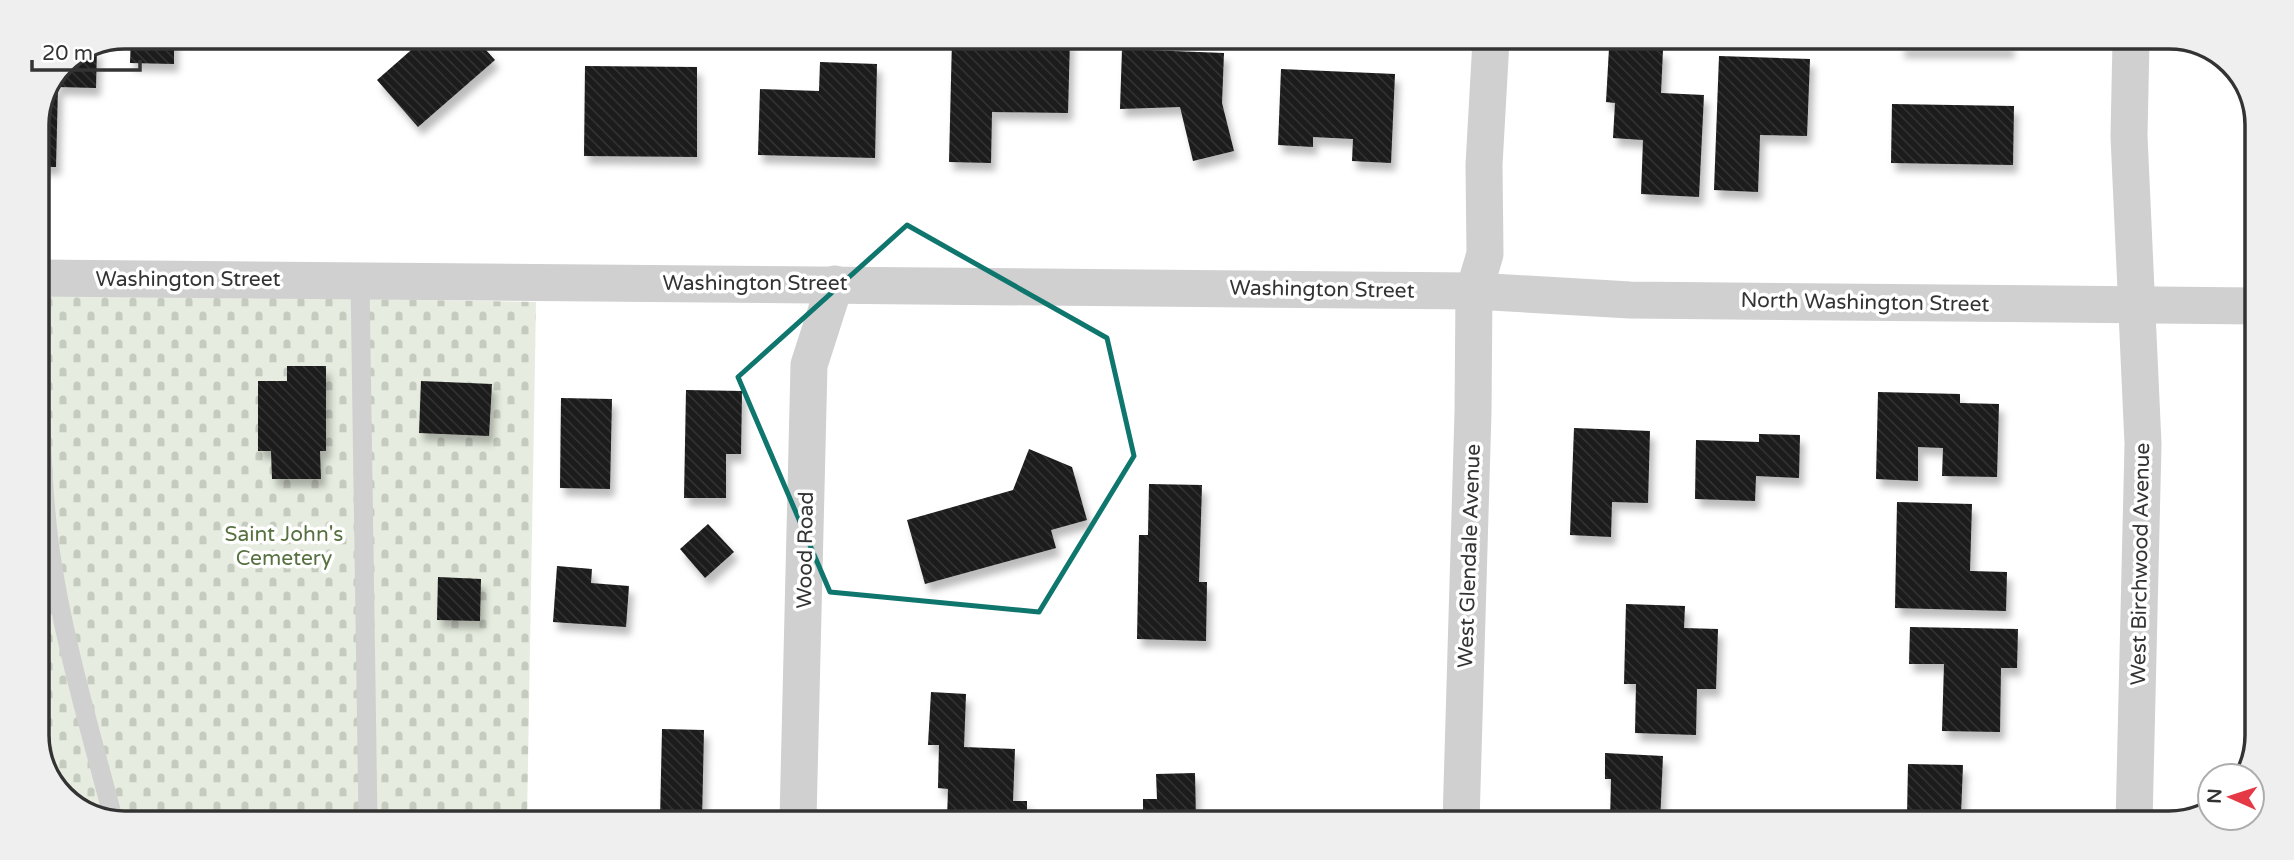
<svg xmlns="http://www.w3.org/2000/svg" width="2294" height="860" font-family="'Varela Round',sans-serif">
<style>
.cemetery{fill:url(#cemetery-stones)}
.building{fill:url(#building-back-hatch);filter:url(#shadow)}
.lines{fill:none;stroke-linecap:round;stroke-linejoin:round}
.lane{stroke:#d0d0d0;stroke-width:19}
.street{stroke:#d0d0d0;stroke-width:37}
.marked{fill:none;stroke:#0f766e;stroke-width:5;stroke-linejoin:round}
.labels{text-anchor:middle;stroke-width:7;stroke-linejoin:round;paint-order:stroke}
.street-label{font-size:21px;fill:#333;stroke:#fff}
.park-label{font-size:21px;fill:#56703f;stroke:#fff}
.rim{fill:none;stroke:#333;stroke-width:3.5}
</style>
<defs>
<pattern id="cemetery-stones" width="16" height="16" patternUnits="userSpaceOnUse" patternTransform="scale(1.75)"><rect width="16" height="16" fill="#e6ecdf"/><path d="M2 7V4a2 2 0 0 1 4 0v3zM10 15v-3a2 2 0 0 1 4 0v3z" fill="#c6cbc0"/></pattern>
<pattern id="building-back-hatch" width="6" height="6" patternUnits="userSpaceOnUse" patternTransform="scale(1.75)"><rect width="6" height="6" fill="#1a1a1a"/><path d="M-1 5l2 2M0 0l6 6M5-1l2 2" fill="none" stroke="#333"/></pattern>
<filter id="shadow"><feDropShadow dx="4.5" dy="8" stdDeviation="3.5" flood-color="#0004"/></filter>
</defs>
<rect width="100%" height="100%" fill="#fff"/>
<path class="cemetery" d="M37,293l499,9 -9,517 -431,-1 -41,-30 -18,-47z"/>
<g class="building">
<path d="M131,37h43v27l-44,-1z"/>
<path d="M426,37l49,1 20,22 -77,67 -41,-47z"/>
<path d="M952,39h118l-2,74 -76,-1 -1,51 -42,-1z"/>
<rect x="1900" y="41" width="110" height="9"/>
<path d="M97,48l-1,40 -38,-1 -2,80h-19v-47l26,-58z"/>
<path d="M1609,48l54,2 -2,43 43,2 -5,102 -58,-3 2,-54 -30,-2 2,-35 -9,-1z"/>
<path d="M1122,49l102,4 -2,50 12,48 -41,10 -13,-54 -60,2z"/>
<path d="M1719,56l91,3 -3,77 -47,-1 -2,57 -44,-2z"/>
<path d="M820,62l57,2 -2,94 -117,-3 2,-66 59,2z"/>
<path d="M585,66l112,1v90l-113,-1z"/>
<path d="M1281,69l114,5 -4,89 -39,-2 1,-22 -40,-2v10l-35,-2z"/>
<path d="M1892,104l122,2 -1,59 -122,-2z"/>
<path d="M287,366h39v85h-6l1,28h-49l-1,-28h-13v-70h29z"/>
<path d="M421,381l71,3 -3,52 -70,-3z"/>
<path d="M686,390l56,1 -1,63h-15v44h-42z"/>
<path d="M1878,392l82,2v9l39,1 -2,73 -55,-1 1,-28 -25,-1v34l-42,-2z"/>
<path d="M561,398l51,1 -2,90 -50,-1z"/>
<path d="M1574,428l76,3 -2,72 -36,-1 -1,35 -41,-2z"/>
<path d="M1759,434l41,1 -1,43 -43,-2 -1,25 -60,-2 1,-59 63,2z"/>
<path d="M1029,449l43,18 15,53 -36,10 5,18 -131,36 -18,-64 106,-30z"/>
<path d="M1149,484l53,1 -3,97h8l-1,59 -69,-2 2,-104h9z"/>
<path d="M1897,502l75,2 -2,67 37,1 -1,39 -111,-3z"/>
<path d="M708,524l26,28 -29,26 -25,-29z"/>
<path d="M557,566l35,3 -1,14 38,3 -3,41 -73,-5z"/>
<path d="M438,577l43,2 -1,42 -43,-1z"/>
<path d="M1626,604l59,2 -1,22 34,1 -2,60h-19l-1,46 -61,-2 1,-49h-12z"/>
<path d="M1910,627l108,2 -1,39h-16l-1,64 -58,-1 2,-67h-35z"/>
<path d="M931,692l35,2 -2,53 51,2 -2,52h14v20l-80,-1 1,-31 -10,-1 1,-43h-11z"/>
<path d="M662,729l42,1 -2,90h-42z"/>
<path d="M1605,753l58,3 -3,66h-50l1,-43h-6z"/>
<path d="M1908,764l55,1 -2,49 44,2v7h-114v-6h16z"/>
<path d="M1195,773l1,48h-53v-22h14l-1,-25z"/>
</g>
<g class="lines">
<g class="lane">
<path d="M42,278c-1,91 -4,181 8,271 13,91 40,180 63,269"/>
<path d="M360,281l8,538"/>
</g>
<g class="street">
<path d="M2131,41l-2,95 14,308 -9,379"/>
<path d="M37,278l1437,13 156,9 626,6"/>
<path d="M798,820l11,-455 26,-81"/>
<path d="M1461,822l12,-410 1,-121 11,-37 -1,-89 7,-125"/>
</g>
</g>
<path class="marked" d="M907,225l200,113 27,118 -95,156 -209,-20 -92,-215z"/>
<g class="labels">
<g class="street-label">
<text x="188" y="286">Washington Street</text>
<text x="755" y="290">Washington Street</text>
<text transform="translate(1322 289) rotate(1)" y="7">Washington Street</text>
<text transform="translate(1865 302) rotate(1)" y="7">North Washington Street</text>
<text transform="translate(805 550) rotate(-89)" y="7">Wood Road</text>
<text transform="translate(1469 556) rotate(-88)" y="7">West Glendale Avenue</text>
<text transform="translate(2140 564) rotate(-89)" y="7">West Birchwood Avenue</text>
</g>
<g class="park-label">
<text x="284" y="541">Saint John's<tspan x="284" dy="24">Cemetery</tspan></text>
</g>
</g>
<path d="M0 0H2294V860H0ZM125 49H2169A76 76 0 0 1 2245 125V735A76 76 0 0 1 2169 811H125A76 76 0 0 1 49 735V125A76 76 0 0 1 125 49Z" fill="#efefef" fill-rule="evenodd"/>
<path class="rim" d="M125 49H2169A76 76 0 0 1 2245 125V735A76 76 0 0 1 2169 811H125A76 76 0 0 1 49 735V125A76 76 0 0 1 125 49Z"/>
<g transform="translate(2231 797) rotate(273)"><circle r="33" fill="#ffffff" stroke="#adadad" stroke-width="2"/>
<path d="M0-5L12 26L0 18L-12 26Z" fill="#e63946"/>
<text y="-10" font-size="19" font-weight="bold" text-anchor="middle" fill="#333333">N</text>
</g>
<path d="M32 60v10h108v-10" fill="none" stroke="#333333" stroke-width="3.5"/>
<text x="42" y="60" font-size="21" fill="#333333" stroke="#ffffff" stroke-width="5" paint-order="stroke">20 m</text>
</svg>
